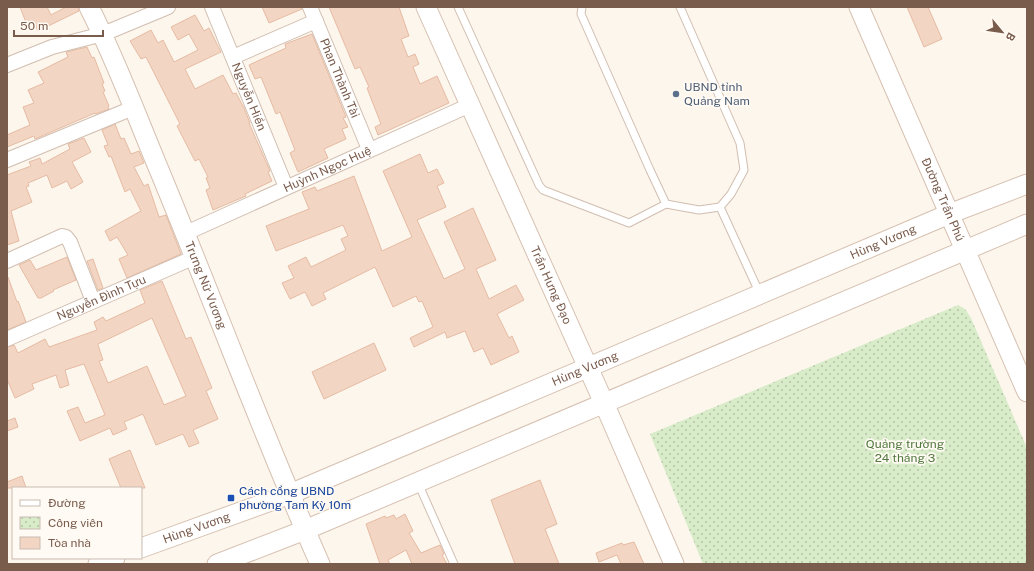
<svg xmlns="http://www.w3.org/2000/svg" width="1034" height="571" font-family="'Public Sans',sans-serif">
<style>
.park{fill:url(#park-dots)}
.building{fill:#f3d5c3;stroke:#e6bba3;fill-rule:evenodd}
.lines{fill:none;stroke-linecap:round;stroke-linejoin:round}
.lane-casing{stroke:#d1beb0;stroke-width:9}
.street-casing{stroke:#d1beb0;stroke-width:16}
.secondary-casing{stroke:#d6c0b0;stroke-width:21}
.lane{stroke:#fff;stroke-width:7}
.street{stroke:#fff;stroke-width:14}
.secondary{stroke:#fff;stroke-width:19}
.service-dot{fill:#5c6f8a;stroke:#fffaf3;stroke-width:1.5}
.transit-dot{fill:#1a4fb4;stroke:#fffaf3;stroke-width:1.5}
.labels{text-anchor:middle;stroke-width:3.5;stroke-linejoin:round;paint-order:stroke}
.street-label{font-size:12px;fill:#7a5c4d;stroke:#fffaf3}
.service-label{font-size:12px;fill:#4e5e75;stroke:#fffaf3;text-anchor:start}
.park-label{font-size:12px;fill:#537a41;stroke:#fffaf3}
.transit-label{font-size:12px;fill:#164399;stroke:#fffaf3;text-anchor:start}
</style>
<defs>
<pattern id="park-dots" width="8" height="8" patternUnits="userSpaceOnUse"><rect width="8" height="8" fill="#d8ecc9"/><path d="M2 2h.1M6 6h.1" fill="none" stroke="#b4c2a5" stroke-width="1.8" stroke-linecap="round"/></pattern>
</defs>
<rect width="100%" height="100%" fill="#fdf6ec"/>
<path class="park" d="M958,305l7,4 6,9 56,130v116h-324l-53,-130z"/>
<g class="building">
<path d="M20,7h27l4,8 15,-8h12l1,4 -41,20 -4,-9 -7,3z"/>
<path d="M262,7h40v2l-33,14z"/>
<path d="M329,7h70l10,29 -8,3 7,18 7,-3 4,10 -6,3 7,17 17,-8 12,27 -71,32 -3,-8 6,-3 -14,-36 2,-1 -9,-20 -5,2z"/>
<path d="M907,7h21l14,32 -18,8z"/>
<path d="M195,15l9,16 5,-3 12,24 -36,17 10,20 28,-14 10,19 3,-1 8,15 6,15h-1l21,48 -2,1 4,9 -27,13 1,2 -33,14 -7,-20 4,-2 -4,-10 2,-1 -9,-18 -4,2 -18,-35 3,-2 -34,-67 -5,2 -11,-18 21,-11 7,13 5,-3 11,22 24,-12 -9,-16 -11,6 -7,-13z"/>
<path d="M312,34l34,83 -3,1 5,9 -6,2 4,10 -22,10 4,9 -30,14 -8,-19 5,-3 -15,-38 -4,2 -15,-37 -6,2 -6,-14 37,-17 -1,-4z"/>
<path d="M87,47l5,11 2,-1 10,26 -2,1 3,7 -2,1 6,14 -1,1 1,2 -14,5v-1l-60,26 -1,-3 -27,11v-12l23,-10 -7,-18 11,-4 -6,-13 16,-7 -6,-11 30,-15 -2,-5z"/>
<path d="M115,124l6,15 3,-1 7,16 8,-3 5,12 -10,4 10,19 4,-2 11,33 7,-2 15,39 -54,24 -8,-19 9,-4 -11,-18 -7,4 -5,-10 36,-20 -11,-22 -5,3 -14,-36 -2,1 -5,-11 4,-1 -6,-15z"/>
<path d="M84,138l7,14 -19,10 11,20 -12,7 -4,-8 -15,7 -5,-13 -19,8 1,3 -3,1 6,15 -21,9 8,30 -12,4v-70l24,-9 -2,-4 11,-4 2,6 28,-15 -2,-5z"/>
<path d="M420,154l8,19 9,-4 7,14 -7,3 9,21 -29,13 27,59 21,-10 -21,-47 29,-14 23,52 -20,9 13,30 27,-14 8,15 -27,14 12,24 3,-2 7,16 -28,13 -8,-17 -9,4 -9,-21 -18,7 -2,-6 -31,15 -4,-9 23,-11 -11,-26 -3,1 -3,-6 -23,11 -18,-40 -52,26 3,6 -14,7 -7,-14 -15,7 -8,-16 12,-5 -6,-12 18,-9 5,10 35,-17 -5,-11 7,-3 -5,-11 -67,26 -10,-25 43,-17 -7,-17 13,-5 2,4 37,-15 28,75 30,-14 -29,-66z"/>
<path d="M67,257l9,23 -23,10 1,1 -13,7h-3l-19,-33 11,-5 6,10z"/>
<path d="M93,259l10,29 -5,2 -11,-29z"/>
<path d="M7,277h1l9,25 1,-1 8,21 -19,8z"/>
<path d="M162,281l24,58 5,-2 21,51 -6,3 12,28 -25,11 6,13 -10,4 -6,-13 -27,11 -13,-31 -19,8 3,7 -14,6 -3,-7 -30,13 -13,-30 11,-4 7,16 20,-8 -21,-51 -19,6 4,15 -9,3 -4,-13 -24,9 2,5 -19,9 -8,-19v-32l7,-2 4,8 27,-14 4,8 48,-17 -3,-8 9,-5 3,4 39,-18 -5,-13zM152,318l34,78 -22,9 -17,-39 -39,17 -9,-22 4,-1 -5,-15v-1z"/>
<path d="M374,343l12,27 -62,29 -12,-27z"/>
<path d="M15,418l3,9 -11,4v-10z"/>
<path d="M130,450l15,38h-24l-12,-29z"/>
<path d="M22,476l4,12h-19v-6z"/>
<path d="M540,480l17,44 -12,5 14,35h-44l-24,-64z"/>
<path d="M405,514l8,17 -4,2 12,20 19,-8 4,9 -2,1 5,9h-35l-6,-14 -18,10 2,4h-10l-14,-40 19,-8 1,2 8,-3 2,4z"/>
<path d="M634,542l10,22h-23l-4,-9 -18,7 -3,-9 26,-10 1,2z"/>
</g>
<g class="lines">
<defs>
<g id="lane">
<path d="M458,7l81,178 4,5 86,33 37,-19"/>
<path d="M582,7l-1,7 69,156 16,34 33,6 21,-3"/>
<path d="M680,7l60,136 4,27 -13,24 -11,13 40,87"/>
<path d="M418,483l36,81"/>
</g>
<g id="street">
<path id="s1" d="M212,7l74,180"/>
<path id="s2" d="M310,7l59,142"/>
<path d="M233,57l83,-36"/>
<path d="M7,65l45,-18 51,-13 65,-27"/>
<path d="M7,160l126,-52"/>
<path id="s3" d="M186,233l284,-128"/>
<path d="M7,261l55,-25 4,1 4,5 23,59"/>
<path id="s4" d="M7,339l188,-82"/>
</g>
<g id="secondary">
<path id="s5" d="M89,7c25,49 45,102 66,153 56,134 106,271 165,404"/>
<path id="s6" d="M426,7l178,396 70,161"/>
<path id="s7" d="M859,7l168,385"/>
<path id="s8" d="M141,548l149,-54 659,-280 78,-30"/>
<path d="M98,564l17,-6"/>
<path d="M217,564l88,-34 722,-306"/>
</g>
</defs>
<use href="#lane" class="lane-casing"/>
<use href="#street" class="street-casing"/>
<use href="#secondary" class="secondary-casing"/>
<use href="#lane" class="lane"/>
<use href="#street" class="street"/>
<use href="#secondary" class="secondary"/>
</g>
<circle class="service-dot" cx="676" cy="94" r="4"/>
<rect class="transit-dot" x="227" y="494" width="8" height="8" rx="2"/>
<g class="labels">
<g class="street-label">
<text dy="4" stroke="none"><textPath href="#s2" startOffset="77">Phan Thành Tài</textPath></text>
<text dy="4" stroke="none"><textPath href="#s1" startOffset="97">Nguyễn Hiền</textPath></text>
<text dy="4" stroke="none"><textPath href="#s3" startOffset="155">Huỳnh Ngọc Huệ</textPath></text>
<text dy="4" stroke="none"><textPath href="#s7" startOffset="210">Đường Trần Phú</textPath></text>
<text dy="4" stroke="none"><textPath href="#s8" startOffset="803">Hùng Vương</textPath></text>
<text dy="4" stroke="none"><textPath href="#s5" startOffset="302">Trưng Nữ Vương</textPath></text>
<text dy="4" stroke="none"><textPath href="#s6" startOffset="305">Trần Hưng Đạo</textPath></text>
<text dy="4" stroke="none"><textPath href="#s4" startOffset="103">Nguyễn Đình Tựu</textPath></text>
<text dy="4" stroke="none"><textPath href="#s8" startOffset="479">Hùng Vương</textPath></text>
<text dy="4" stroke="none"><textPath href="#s8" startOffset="59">Hùng Vương</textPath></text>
</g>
<g class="service-label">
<text x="684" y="91">UBND tỉnh<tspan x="684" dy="14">Quảng Nam</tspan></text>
</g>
<g class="park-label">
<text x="905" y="448">Quảng trường<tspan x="905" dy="14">24 tháng 3</tspan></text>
</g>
<g class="transit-label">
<text x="239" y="495">Cách cổng UBND<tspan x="239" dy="14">phường Tam Kỳ 10m</tspan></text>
</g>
</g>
<rect width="1034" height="571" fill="none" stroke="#7a5c4d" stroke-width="16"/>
<rect x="12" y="487" width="130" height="72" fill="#fffaf3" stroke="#cabbb1"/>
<rect x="20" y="500" width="20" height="6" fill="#ffffff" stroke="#cabbb1"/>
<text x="48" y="507" font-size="12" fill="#7a5c4d">Đường</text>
<rect x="20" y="517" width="20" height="12" fill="url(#park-dots)" stroke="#cabbb1"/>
<text x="48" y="527" font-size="12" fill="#7a5c4d">Công viên</text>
<rect x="20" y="537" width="20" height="12" fill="#f3d5c3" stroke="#cabbb1"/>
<text x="48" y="547" font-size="12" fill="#7a5c4d">Tòa nhà</text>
<g transform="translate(1002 32) rotate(119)" stroke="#fffaf3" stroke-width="3" paint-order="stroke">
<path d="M0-3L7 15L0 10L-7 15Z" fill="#7a5c4d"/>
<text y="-6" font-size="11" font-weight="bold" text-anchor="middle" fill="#7a5c4d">B</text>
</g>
<path d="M14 30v6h89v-6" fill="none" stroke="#7a5c4d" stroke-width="2"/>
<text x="20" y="30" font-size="12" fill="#7a5c4d" stroke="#fffaf3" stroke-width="3" paint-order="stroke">50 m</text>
</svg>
